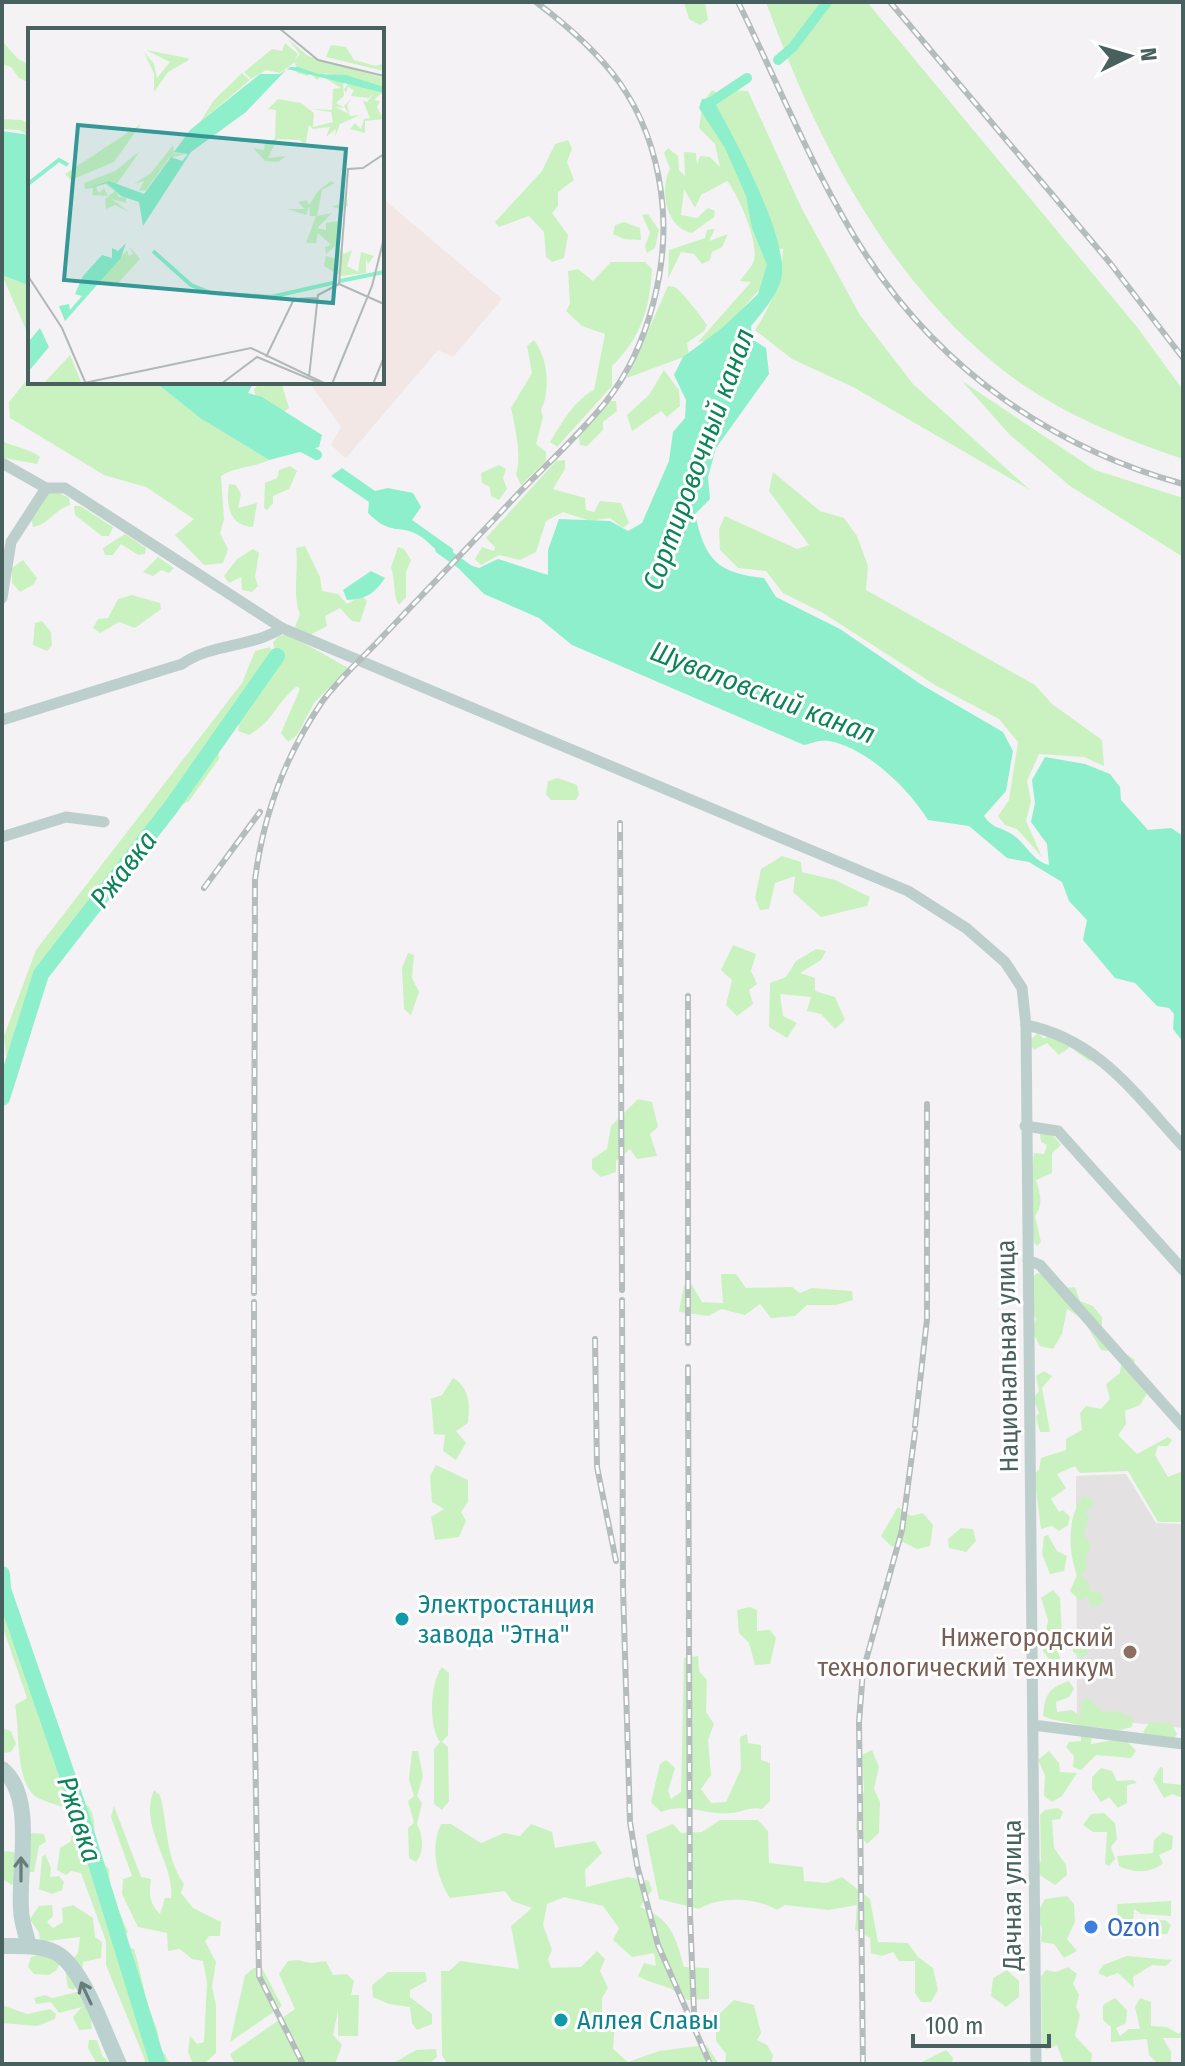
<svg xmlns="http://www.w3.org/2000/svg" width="1185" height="2066" font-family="'Fira Sans Condensed',sans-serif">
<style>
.commercial{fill:#f2e7e5}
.education{fill:#e3e1e2}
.green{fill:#caf2c1}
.water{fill:#8defcc}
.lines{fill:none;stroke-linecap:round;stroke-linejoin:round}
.canal{stroke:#8defcc;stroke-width:10}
.river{stroke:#8defcc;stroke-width:16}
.street{stroke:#bdcfcd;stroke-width:11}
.secondary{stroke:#bbd1d0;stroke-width:16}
.rail-casing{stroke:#b4bcbd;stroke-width:6}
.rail{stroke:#fff;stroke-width:3;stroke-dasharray:9;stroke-linecap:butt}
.oneway{stroke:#667d7a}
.culture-dot{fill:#0f9aa8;stroke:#fff;stroke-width:3}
.education-dot{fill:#8d6e63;stroke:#fff;stroke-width:3}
.shop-dot{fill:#3f7fe0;stroke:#fff;stroke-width:3}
.labels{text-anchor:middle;stroke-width:6;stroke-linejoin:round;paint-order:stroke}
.street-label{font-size:26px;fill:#49615e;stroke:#fff}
.culture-label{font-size:26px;fill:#0d838f;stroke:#fff;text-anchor:start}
.education-label{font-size:26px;fill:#785e54;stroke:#fff;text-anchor:end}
.shop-label{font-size:26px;fill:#366cbe;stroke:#fff;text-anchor:start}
.water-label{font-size:28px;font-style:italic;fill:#0b8458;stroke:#fff}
.inset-river{fill:none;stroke:#8defcc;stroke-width:4}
.inset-road{fill:none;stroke:#b0b8b8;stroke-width:2}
.view{fill:#359896;fill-opacity:0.15;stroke:#359896;stroke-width:4}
.inset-edge{fill:none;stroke:#49615e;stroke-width:4}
</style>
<rect width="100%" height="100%" fill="#f4f2f4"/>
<path class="commercial" d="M382,198l120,101 -49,58 -15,-7 -92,108 -15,-13 10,-18 -32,-45h73z"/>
<path class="education" d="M1126,1474l30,49 27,1v204l-106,-11 -1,-241z"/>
<g class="green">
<path d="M684,2h21l3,18 -8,5 -11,-6z"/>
<path d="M766,2h101l270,325 46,63v69c-64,-22 -131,-49 -184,-92 -114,-91 -184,-230 -233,-365z"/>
<path d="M2,41l16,18 12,6v18l-11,-5 -8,-11 -9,-3z"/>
<path d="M712,90l9,5 7,-5 20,1 54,118 58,106 53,69 117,106 -177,-103 -61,-28 -37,-29c17,-25 27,-51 28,-81l-8,-1 -6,31 -55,61 -16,2 53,-60 -11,-1c4,-6 12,-14 14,-21 5,-18 -16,-66 -27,-79l-26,14 -6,13 -11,-19 -3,26 16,3 11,-10 7,3 -1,6 -22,16c-26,-5 -33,-43 -22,-64l-6,-16 4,-5 10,8 1,14 6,6 -1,-24 12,1 1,11 3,-8 10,1 10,10 -5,-23 -16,-16 4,-26z"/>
<path d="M2,119l20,1 8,5v11l-11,-6 -17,-1z"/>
<path d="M568,140l4,8 -5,14 7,18 -16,12v14l-6,7 16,22 -4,23 -12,4 -6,-5 -2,-25 -15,-16 -30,11 -4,-5 47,-51 13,-27z"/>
<path d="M648,214l11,16 -4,18 -8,5 -2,-7 5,-13 -8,-18z"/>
<path d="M624,222l16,6 1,12 -17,-1 -11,-5 2,-9z"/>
<path d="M715,229l-6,12 19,-7 -6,13 -10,5 -2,8 -8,4 -8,-10 -13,-2 -13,27 1,-29 36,-12 2,-8z"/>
<path d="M611,262h34l7,7c-2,39 -11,69 -40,97v20l-55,61 -7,-5c12,-19 24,-42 44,-52l11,-56 -23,-8 -16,-15 4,-7 -2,-33 10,-2 15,12z"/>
<path d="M2,275l28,11v96h125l45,36 69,42c-16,8 -32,6 -48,16l3,43 -4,14 8,16 -5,14 -19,2 -29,-30 19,-16 -48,-32 -42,-12 -94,-57 -1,-16 17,-21 1,-49z"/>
<path d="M668,286l7,1c11,9 23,26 32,38l-3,6 -17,12 2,12 -62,23z"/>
<path d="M534,340c14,18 17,51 7,70l2,7 -7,27 10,8v9l-25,24 -5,-11c6,-16 -1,-48 -5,-66l21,-35 -5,-27z"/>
<path d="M664,370l15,20 1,16 -13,11 -6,-6 -29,20 -5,-16 22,-20z"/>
<path d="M962,381l133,89 88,28v59l-113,-71 -61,-52z"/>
<path d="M261,382h20l8,26 -8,6 -25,-15 -2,-10z"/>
<path d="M610,401h6l1,10 -14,11v8l-16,16 -7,-1 -1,-9z"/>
<path d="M2,441c12,6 29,8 38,16l-3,7 -33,-6z"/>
<path d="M565,460v9l-12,20 32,9 1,12 8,2 6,-11 21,2 8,20 -6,5 -13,-10 -20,3 -27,-9 -17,9 -10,31 -16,8 -21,-5 -18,10 -6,-6 7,-12 12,4 1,-4 -9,-9 70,-77z"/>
<path d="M499,465l7,4 -3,9 4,11 -8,11 -8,-4 -1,-9 -8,-4 -1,-10z"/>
<path d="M290,466l7,5 -8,18 -16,7v7l-6,7 -3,-2 1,-25 12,-5 2,-8z"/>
<path d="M773,472l47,39 24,7 13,18 11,30 -2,24 169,95 17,19 50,36 2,26 -20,-9 -45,-3 -12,27 4,20 -5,20 16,36 -25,-28 -12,-4 -7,-9 11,-16 9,-58 -19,-23 -64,-34 -112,-72 -40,-20 -17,-22 -28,-3 -18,-18 -1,-21 6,-13 72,33 12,-4 -40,-54z"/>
<path d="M229,484l7,1 5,9 -3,14 19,-5 -4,24c-25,-1 -27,-24 -24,-43z"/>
<path d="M55,491l14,7 1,7c-16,5 -22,20 -37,22l-2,-8 17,-25z"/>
<path d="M74,506h6l33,21 -4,9h-7l-27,-21z"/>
<path d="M125,534l21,14 -1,6 -7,1 -17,-11 -8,11h-8l-2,-7z"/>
<path d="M305,546l15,31 2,14 16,3 9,10 15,-8 5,5 -7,21 -8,-1 -12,-13 -15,8 2,10 -21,11 -11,-10 5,-13c-8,-19 -1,-43 -4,-66z"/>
<path d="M398,547l6,2 7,11 -5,12v25l-7,8c-7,-11 -3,-25 -8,-38z"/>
<path d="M253,549l6,4 -4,24 3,9 -6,6 -10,-2 -1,-13 -12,6 -5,-7 13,-17z"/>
<path d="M158,557l16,11 -5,5 -8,-3 -8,6 -10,-4z"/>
<path d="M23,560l14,18 -3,6 -14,8 -8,-9v-15z"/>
<path d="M132,595l28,8 1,6 -26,19 -16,-6 -19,11 -7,-5 5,-9 10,-1 10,-19z"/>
<path d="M42,621l9,11 1,13 -5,6 -14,-6 2,-22z"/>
<path d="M288,634l60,34 -34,35 -17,32 -9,7 -7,-9 19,-44 -3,-3c-24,20 -21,33 -48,49l-11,-4 2,-13 38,-53 -5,-23 6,-6z"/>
<path d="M270,647l5,8 -1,12 -56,75 1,17 -30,42 -25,14 -77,101 -48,53 -21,74 -12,13 -2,-20 32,-86 206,-267 13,-32z"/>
<path d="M558,778l19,7 2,10 -3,5h-25l-5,-6 2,-13z"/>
<path d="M782,856l19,6 1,10 33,8 35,17 -3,9 -46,11 -28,-25 2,-16 -20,7 -6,26 -9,1 -5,-12 6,-29z"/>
<path d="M733,945l23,9 -5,17 6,13 -8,6 4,14 -16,12 -11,-11 6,-25 -11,-10z"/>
<path d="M816,949l10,2 -5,9 -21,13 15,5v13l20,6 10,23 -10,9 -14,-15 -14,-3 4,-14 -31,-3 3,22 14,7 -10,15 -18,-11 1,-44 16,-6 10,-16z"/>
<path d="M408,953l6,2 -2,23 7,14 -8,23 -7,-6 -2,-41z"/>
<path d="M1055,1030l30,19h10l6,6 -12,6 -19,-14 -11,8 -12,-12 -13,7 -5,-9 9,-8 6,6z"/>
<path d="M638,1099l14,3 6,25 -8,7 7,22 -20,3 -7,-10 -14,12v11l-15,5 -9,-8v-10l15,-10 4,-23z"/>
<path d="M1040,1134h12l9,11 -9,8v20l-16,7c4,13 8,25 -1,36l6,26 -4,4 -5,-6 -2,-57 4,-30 10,1 3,-9 -6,-3z"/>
<path d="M1038,1273l21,7 7,8 9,-1 5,14 13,5 9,11v11l10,13 -4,10 -7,-1 -18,-31 -16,-10 -5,25 -9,15 -13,-3 -8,-15 4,-12 -5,-10 2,-33z"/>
<path d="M721,1274h15l10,14 46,-1 8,6 12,-5 40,3 1,9 -17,5h-29l-12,11 -24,2 -11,-14 -15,11 -24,-6 -12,7 -30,-4 5,-27h8l10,17 21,1z"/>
<path d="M1128,1355l7,5 -5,15 16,5 5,7 -11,18 -15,6 1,13 -8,11 19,19 31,-17 4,3 -4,6h-10l-3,9 13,22 15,-6v51h-25l-30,-51 -48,2 -5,-7 -18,8 9,14 -15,11 8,13 4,-2 7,7 -2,8 -9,6 -7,-5 -11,3 -7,-55 5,-4 2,-12 25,-8v-11l16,-9 -2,-17 6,-7 15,3 9,-10 -4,-15 14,-11 1,-9z"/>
<path d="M1044,1371l8,5 -10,12 8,44h-10l-4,-15 3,-4 -6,-15 6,-7 -3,-15z"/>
<path d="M453,1378c17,10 17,27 15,45l-12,8 10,12 -10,17 -13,-9 2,-16 -11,-1 -3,-35 11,-4z"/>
<path d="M436,1465l32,15v22l-7,10 5,9 -7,16 -24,3 -4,-23 13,-8 -12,-7 -2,-26z"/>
<path d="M1083,1496l9,2 2,8 -9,6 4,5 -5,17 7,12 -5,10 1,11 -6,8 9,9v7l10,1 4,10 -11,6 -6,-12 -7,5 -10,-10 7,-16c-9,-24 -10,-58 6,-79z"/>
<path d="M898,1507l13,9 12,-3 10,12 -3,21 -13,3 -14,-7 -11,5 -11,-11z"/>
<path d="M961,1528l12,1 3,12 -10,11 -17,-4 -1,-9z"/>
<path d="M1048,1535l9,16 10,5 -3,15 -14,3 -8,-20 2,-18z"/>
<path d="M1053,1590l7,8 2,38 -6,8 5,17h7l3,10 -11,7 -8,-3 1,-11 -10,-13 5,-31 -7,-22z"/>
<path d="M3,1602l6,1 42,121c1,9 19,63 25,71 4,7 14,10 16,18 9,28 -13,24 17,56l1,22 18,41 -7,8 2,7 11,2c6,19 8,34 13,52 4,20 16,29 10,50l8,3 5,10h-27l2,-4 -39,-95v-24l-25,-68 -10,-2 -5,4 -9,-5 3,-22 11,-7 2,-14 -8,-19c-9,-4 -23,-7 -30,-12 -20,-16 -15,-66 -20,-91l12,-7 -25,-73z"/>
<path d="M750,1607l7,3v21l13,-1 6,8 -6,26 -15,1 -6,-22 -10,-10 -2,-23z"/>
<path d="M1083,1634l5,18 -6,6 -9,-6v-13z"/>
<path d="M698,1656l1,15 8,9 -1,32 8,12 -6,16 3,35 -10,14 10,14 15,-1 15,-33 -1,-32 7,-3 1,9 13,2v15l9,3v38l-8,8c-13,-3 -19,3 -31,4 -28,3 -43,-11 -70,-1l-10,-10 9,-38 6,-4 9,8 -7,23 3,8 10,-7 3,-134z"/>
<path d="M442,1667l7,6 -1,62 -6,7 6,5 1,54 -7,9 -8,-6v-55l6,-7c-12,-17 -10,-59 2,-75z"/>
<path d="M1069,1681l5,8 -5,8 -13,5 1,10 15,-2 9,6v-15l7,-3 14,14 16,-1 15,8 -1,8 -12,3 -27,-3 -2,17 33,-6 12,13 -5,7 -35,-3 -15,15 -8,-3 1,-11 -8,-9 3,-5 12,-1v-15c-13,-5 -25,-4 -38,-10 2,-21 5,-28 26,-35z"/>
<path d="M1150,1722l21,1 6,11 -4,7 -24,-3 -6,-6z"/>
<path d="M2,1728l9,3 5,13 -5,8 -9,1z"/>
<path d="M872,1750l7,17 -5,22 6,13 -1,31 -12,11 -11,-14 1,-19 7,-20 -2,-36z"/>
<path d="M412,1751h6l5,25 -6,20 5,7 -5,21c6,12 8,27 -1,38l-7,-4 -1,-30 6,-5 -6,-22 6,-5 -5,-17z"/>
<path d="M1049,1751l10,12 1,9 17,1 -15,23 -10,6 -8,-6 1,-21 -7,-15z"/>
<path d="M1160,1767l3,1v15l20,2v13l-11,-4 -8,4 -11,-19z"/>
<path d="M1101,1768l11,3 5,10 17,-1 3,3 -10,2v18l-9,5 -9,-11 -8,5 -9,-13v-12z"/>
<path d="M154,1790l6,5c8,30 5,62 24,89l-3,9 12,15 28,14 -1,14h-11l-4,5 11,21 -4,25 4,18v48l-11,10 -12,1 -5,-12 2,-16 7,8 7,-2 3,-60 -4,-21 -11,-2 -12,-10 -12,2 -1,-18 -29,-6 -16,-33 1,-15 9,-3 -21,-59 3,-11 27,71 10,2c-2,14 -2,25 9,35l5,-16h6c4,-35 -33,-71 -17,-108z"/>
<path d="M1058,1808l5,4 -3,7 -8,1 2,28 12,17 1,10 -12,10 -20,-13 6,-12 -1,-45 5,-5z"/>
<path d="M1104,1813l11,10 2,16 -6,8 4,12 -6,7 -4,-2 2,-32h-14l-10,-7 8,-11z"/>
<path d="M720,1820h38l10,11 1,32 34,4 1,14 22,2 16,-6 28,22 8,43 30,1 10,14 15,11 5,22 -7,12h-10l-6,-9v-32h-16l-6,-9 -11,4 -11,-3 -1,-15 -15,-8 2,-25 -28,5 -44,-5 -8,5c-22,-13 -57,-14 -78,-1l-40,-10 -13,-64 27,-11 8,9 21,-1z"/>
<path d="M441,1824h10l30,19 23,-10 16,3 11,-12 21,8 3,16 40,-7 7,12 -17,17 1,17 42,-10 21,4 3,9 -12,17c31,11 36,31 44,60l25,1v31l-22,1c-21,-18 -27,-12 -49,-24l6,-13 12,3 -2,-13 -22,4 -19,-17 6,-12 -16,-22 -39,-9 -17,7 -4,21 9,25 -4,9 3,9 30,-1 16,-16 8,8 -5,12 8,17 -6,10v16l13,8 -2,27 15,13 31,-11 47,-6 13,19h-272l-5,-9 -1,-84h8l11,-10 59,8 -8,-43 21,-18 -20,-7 -7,-10 -55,7c-14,-21 -20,-51 -9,-74z"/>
<path d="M1163,1832l10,4 -1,13 -13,6 4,8c-12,11 -31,10 -44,3l-2,-10 36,-3 1,-13z"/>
<path d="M31,1833l13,1 2,8 -7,4 -5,26h-5z"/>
<path d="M2,1851l12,1 5,7v18l-7,8 -10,-6z"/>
<path d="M45,1854l6,14 -1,9 9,-1 5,6 -2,8 -10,4 -13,-5 3,-32z"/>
<path d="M1067,1896l7,8 1,18 -8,17 10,12 -13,7 -10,-14 -13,-2 1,-14 -6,-13 9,-16z"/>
<path d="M1171,1901v15l-30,-2 -7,-5 -1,14 32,-3 6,5 -4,9 -36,2 -13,-9 -1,-23z"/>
<path d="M52,1905l1,11 -6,6 6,6 10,-6 -1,-14 11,-3 20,13 2,19 7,5 -1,16 -18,4 -2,18 -7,10 -6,-2 -3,-20 13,-15 2,-16 -40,5 -1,-9 -9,-14 9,-13z"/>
<path d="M47,1952l14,5 -4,13 -8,5 -15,-1 -6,-7 3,-10z"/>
<path d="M1127,1956l45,4 -6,6 -14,-1 -19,12 1,11 -16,-15 -11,4 -9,-4 5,-8z"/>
<path d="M298,1960l13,3 15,-2 7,14 14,-1 7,7 -3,14h8l-1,41h-20v-25l-5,24 9,10 -7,19h-100l-5,-10 65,-45 -16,-35 9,-13z"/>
<path d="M1068,1967l9,7 -4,10 6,11 -3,12 4,8 -5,21 17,18 -1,10h-27l-7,-19 -11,5 -4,-6 -1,-67 5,-7 10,2z"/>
<path d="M254,1968h8l20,38 -52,36 15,-67z"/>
<path d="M1007,1970l12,11v16l-13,10 -15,-11 2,-18z"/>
<path d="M388,1972h37l2,9 -17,9v7l22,17v10l-15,6 -5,-7 -2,-16 -21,-3 -16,-7 -1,-12z"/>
<path d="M77,1992l7,2 17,21 -10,4 1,10 -13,1 -6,-13 9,-10 -23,6 -8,-11 -15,2 -2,-6 11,-3 7,3z"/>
<path d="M1115,1998l12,12 -1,13 -10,5 4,8 9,-7h11l-5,-22 5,-9 11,4v24l16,1 12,7 4,-5v9h-20l8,14v12h-13l-9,-9 -2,-16 -36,3v-15l-8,-7v-15z"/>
<path d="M734,2000l20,5 7,28 -4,7 10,5 6,10 -2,9h-46l1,-10 -10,-13v-24z"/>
<path d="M2,2005l25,9 23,-5 6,5 -1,5 -18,7 -35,-3z"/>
<path d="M89,2040h8l5,15 8,9h-13l-9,-16z"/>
<path d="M436,2049l1,8 -8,7h-37l24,-14z"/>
<path d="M946,2050l7,8 -1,6h-34z"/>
</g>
<g class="water">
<path d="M712,98c21,37 74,135 70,176 -2,18 -20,39 -31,52l1,13 14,9 3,26 -53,74 -8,29 2,22 -15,15c10,45 21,59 69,64l12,19 64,32 82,56 81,47 10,19 -7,40 -22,25c9,12 13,10 26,17 16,9 21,27 39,32l-2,-21 -16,-22 4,-19 -3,-23 13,-23 40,7 25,10 10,13 1,13 27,30 23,-2 12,8v206l-10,-13 1,-15 -5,-6 -12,-2 -22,-23 -20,-5 -32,-38 4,-20 -18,-19 -7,-19 -33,-20 -22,-4 -38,-32 -41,-6c-20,-32 -61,-72 -99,-79 -7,-2 -17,2 -25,4l-232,-100 -33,-27 -55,-24 -24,-24 3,-7 16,5 19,-9 50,16v-25l11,-31 51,2 18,10 14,-8 27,-62 4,-29 12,-14 1,-18 -12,-25 9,-18 39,-29 36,-34 9,-29 -15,-37 -6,-32 -21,-48 -26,-40 3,-9z"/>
<path d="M2,131l28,4v151l-28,-11z"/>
<path d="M155,382h99l-6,11 14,4 60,38 -3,12 -50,13 -69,-42z"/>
<path d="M342,468l33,23 13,-3 25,5 8,14 -9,13 41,29v7c-15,0 -22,-13 -33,-20 -22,-13 -28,1 -52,-23l1,-11 -38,-26z"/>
<path d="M371,571l14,7c-11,16 -19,21 -38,22l-4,-10z"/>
</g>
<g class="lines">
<g class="canal">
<path d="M778,60l15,-13 34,-45"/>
<path d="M708,110l-3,-4 42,-28"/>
<path d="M298,445l19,10"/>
<path d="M440,549l32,23"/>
</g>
<g class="river">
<path d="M2,1098l39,-124 130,-167 106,-151"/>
<path d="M2,1574l1,15 78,226 77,249"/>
</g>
<g class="street">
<path d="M2,463l44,25h19l217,140 626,263 58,37 39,34 17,26 4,37 10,1039"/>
<path d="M2,598l9,-56 35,-54"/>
<path d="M2,720l180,-56c30,-21 69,-16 100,-36"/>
<path d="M2,837l64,-20 38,5"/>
<path d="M1026,1025c73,15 109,69 157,121"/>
<path d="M1025,1126l33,5 125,139"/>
<path d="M1028,1260l12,5 143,161"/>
<path d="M1033,1725l150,19"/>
</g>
<g class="secondary">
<path d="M2,1769c34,27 16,99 19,140 0,12 5,25 8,37"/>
<path d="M2,1946c17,0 34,-1 50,5 30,10 53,85 67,113"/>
</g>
<defs>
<g id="rail">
<path d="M738,2c42,85 78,177 130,256 75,113 185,190 315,226"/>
<path d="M890,2l220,261 73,95"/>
<path d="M620,823l2,467"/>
<path d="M204,888l56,-76"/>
<path d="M254,1293l1,-413c8,-64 30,-124 67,-178 17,-24 42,-45 62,-67 44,-46 89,-93 133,-140 29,-30 61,-59 88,-92 44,-55 66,-141 56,-211 -12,-89 -56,-138 -125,-190"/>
<path d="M622,1300l1,288 7,234 7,43 21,80 52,119"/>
<path d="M254,1302v376l5,298 44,88"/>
<path d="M595,1339l2,128 19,94"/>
<path d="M688,1343v-347"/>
<path d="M688,1367l2,547 4,98"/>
<path d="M915,1426l12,-107v-215"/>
<path d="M863,2064l-4,-342 4,-51 39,-141 13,-98"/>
</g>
</defs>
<use href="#rail" class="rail-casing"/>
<use href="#rail" class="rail"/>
</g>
<defs><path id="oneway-shaft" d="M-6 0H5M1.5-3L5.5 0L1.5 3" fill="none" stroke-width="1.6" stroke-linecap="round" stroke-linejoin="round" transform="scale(2)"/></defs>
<g class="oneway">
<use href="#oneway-shaft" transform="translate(21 1869) rotate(-90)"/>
<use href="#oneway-shaft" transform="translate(86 1993) rotate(-115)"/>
</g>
<g class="culture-dot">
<circle cx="402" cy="1619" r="8"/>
<circle cx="561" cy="2020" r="8"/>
</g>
<circle class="education-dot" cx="1130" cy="1652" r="8"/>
<circle class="shop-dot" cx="1091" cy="1927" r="8"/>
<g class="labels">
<g class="street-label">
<text transform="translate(1007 1356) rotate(-91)" y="9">Национальная улица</text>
<text transform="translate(1012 1895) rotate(-90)" y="9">Дачная улица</text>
</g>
<g class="culture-label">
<text x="418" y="1613">Электростанция<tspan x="418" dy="30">завода "Этна"</tspan></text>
<text x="577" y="2029">Аллея Славы</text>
</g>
<g class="education-label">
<text x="1114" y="1646">Нижегородский<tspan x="1114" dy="30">технологический техникум</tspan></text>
</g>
<g class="shop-label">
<text x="1107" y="1936">Ozon</text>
</g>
<g class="water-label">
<text transform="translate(698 459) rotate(-70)" y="10">Сортировочный канал</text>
<text transform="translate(763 692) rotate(21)" y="10">Шуваловский канал</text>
<text transform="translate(123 869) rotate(-52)" y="10">Ржавка</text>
<text transform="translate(80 1819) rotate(72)" y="10">Ржавка</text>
</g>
</g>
<g transform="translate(28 28)">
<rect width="356" height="356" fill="#f4f2f4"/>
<path d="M260,11l20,17 76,22v9l-59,-14 -8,7 -8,-8 -1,4 -11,-3 -2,-11 -15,11 -14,-3 -15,9 -7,-7 28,-23 10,2 3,-8 13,11 -3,6 5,-6zM303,17l15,2 8,13 22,6 8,-3v8l-58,-14zM118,22l41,8 2,2 -21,12 -14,20v-18l-10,-22 10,12 3,14 13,-16zM214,45l8,7 -50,42 14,-22zM294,48l21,5 1,15 -8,7 8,5 -9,-1 14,7 -5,-8 8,-8 -5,7 3,11 10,-1 -20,9 -5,13 1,-8 -10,8 4,-10 -17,2 -4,-4 -4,22 -5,-7 -23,-1 -9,19 18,-2 -8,6 -13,-1 -12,-13 11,2 1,-7 10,-4 1,-29 -8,-1 10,-10 23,4 13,10 -1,14 20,-5 -2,-10 -20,-3 21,1 1,-21 8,-1zM320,56l35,8 -9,8 6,1 -3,6 6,12 -18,2v12l-15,-4 5,-6 6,6 3,-10 6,-1 -7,-17 4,1 7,-9 -5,5 -18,-2 3,-6 -6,-3 -2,6 -2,-4zM113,96l-27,38 -43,18 -6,-6zM145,117l1,8 13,1 -18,4 -23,32 -7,1 5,-10 -10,3 17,-11zM112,123l-24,34 -10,-4 10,10 3,6h7v6l-14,-4 17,13 -14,-7 -9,4 -1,-10 10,-8 -10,-7 -9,3 3,6 5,-5 4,8 -16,-1 1,-7 -8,1 -1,-6 31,-12zM303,153l4,2 -13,7 -5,26 15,-3 -15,15 9,2v-7l13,-2 2,-12 -9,-2 9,-4 4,-11 3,13 -7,9 -5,32 8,8 8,-4 -5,16 11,6 3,-20 13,4 -6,8 -2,-6v15l-25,3 -17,-10 2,-10 11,3 -2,-13 -9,8 -1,-7 6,-2 -13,-12 -2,10h-10l10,-27h-6l-1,-10 -3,9 -19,-6h18l-7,-7 9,-2 2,5 9,-14zM101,218l11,13 -22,24 -18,-1 27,-32 2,6 4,-2zM42,327l12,29h-38v-1z" fill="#caf2c1"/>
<path d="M262,39h8l20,7 28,1 38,12v6l-97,-24 -41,43 -55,40 -48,74 -4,-24 -18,-6 -14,-13 -22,6 24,-8 35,13 27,-37 11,4 6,-7 -14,-2 16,-22 70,-56h20zM98,215l-5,15 -56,63 -6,-15 10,-2 1,6 12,-14 -7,-2 8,-18 19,-21 10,3v-10l6,3zM12,300l9,19 -21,25 2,-32z" fill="#8defcc"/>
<path class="inset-river" d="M0,156l31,-24 9,5M125,223l38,34 20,8 60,4 66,-15M312,253l44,-9"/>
<path class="inset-road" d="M251,0l39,32 66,16M0,248l34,52 24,56M311,256l9,-115 15,-1 21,-14M311,256l45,20M238,329l28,-58 23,-1M281,349l9,-82 21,-11M56,355l167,-35 75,36M193,356l36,-27 65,27M304,356l40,-98 12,-48M345,356l11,-27"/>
<path class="view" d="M50,97l268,24 -13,154 -269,-23z"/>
<rect width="356" height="356" class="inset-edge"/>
</g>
<rect width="1185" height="2066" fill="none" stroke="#49615e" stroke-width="8"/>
<g transform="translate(1129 56) rotate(85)" stroke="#ffffff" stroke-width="6" paint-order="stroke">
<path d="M0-6L14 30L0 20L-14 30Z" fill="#49615e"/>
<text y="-12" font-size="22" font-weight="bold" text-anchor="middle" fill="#49615e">N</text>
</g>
<path d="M913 2034v12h136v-12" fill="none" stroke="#49615e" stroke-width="4"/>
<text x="925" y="2034" font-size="24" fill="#49615e" stroke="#ffffff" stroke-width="6" paint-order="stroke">100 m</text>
</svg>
